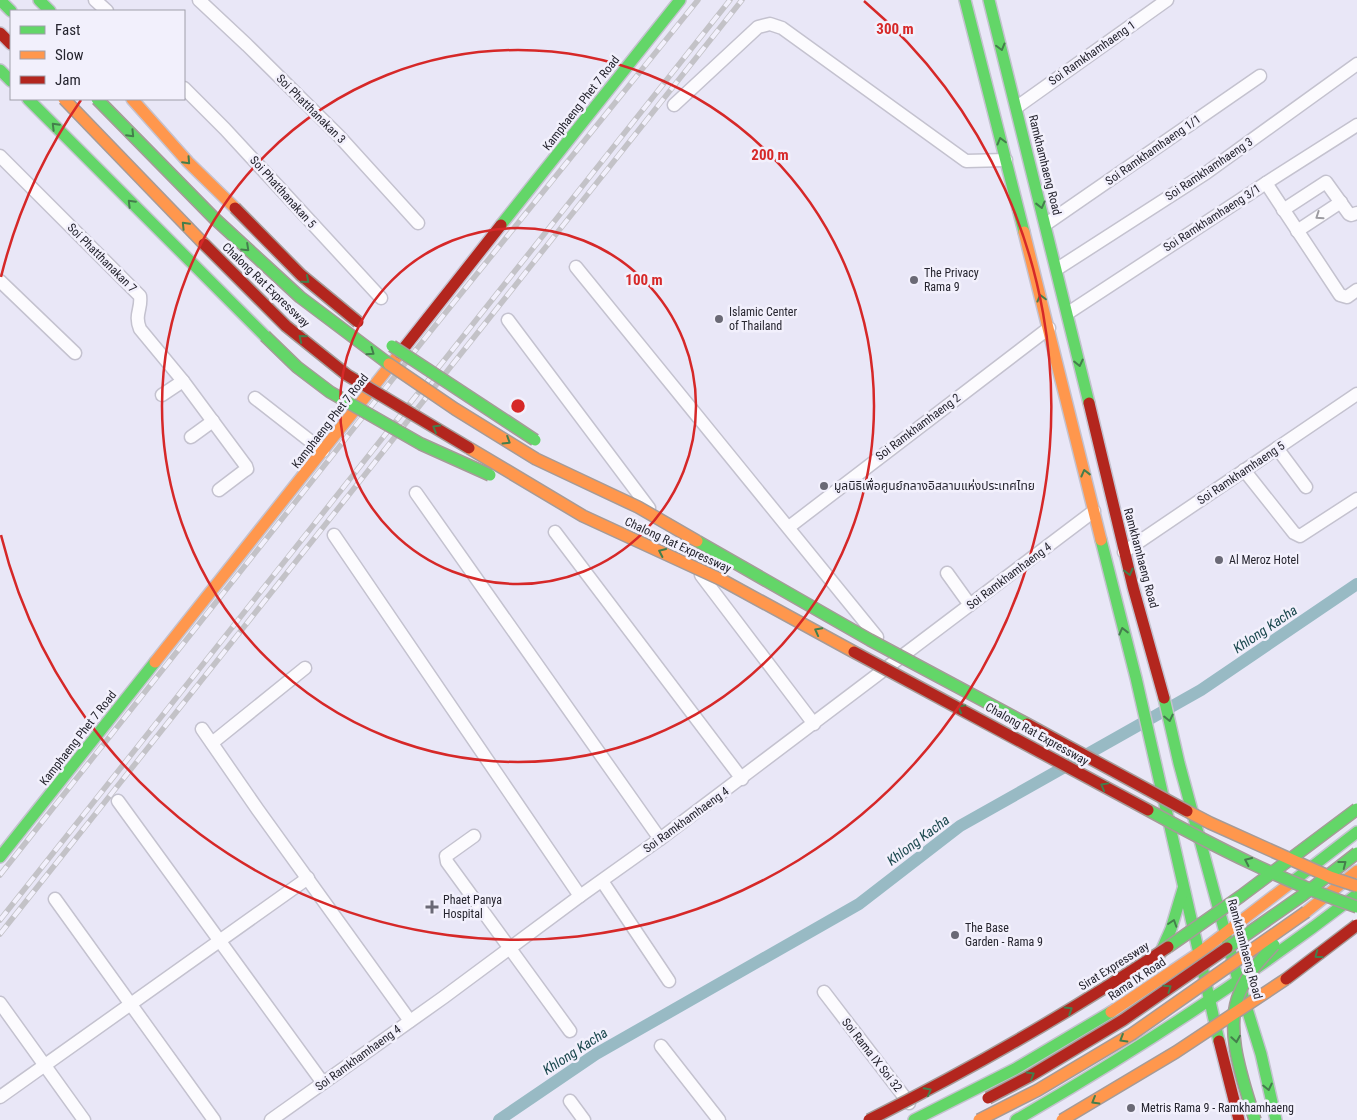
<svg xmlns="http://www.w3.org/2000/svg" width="1357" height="1120" font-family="'Roboto Condensed','Noto Sans Thai',sans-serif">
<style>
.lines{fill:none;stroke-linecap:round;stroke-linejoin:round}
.canal{stroke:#98bac4;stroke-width:12}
.street-casing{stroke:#c4c2cf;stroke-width:15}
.fast-casing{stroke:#c4c2cf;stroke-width:14}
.slow-casing{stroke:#c4c2cf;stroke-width:14}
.jam-casing{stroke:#c4c2cf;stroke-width:14}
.street{stroke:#fcfbfe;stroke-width:12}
.fast{stroke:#63d668;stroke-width:11}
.slow{stroke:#ff974d;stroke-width:11}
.jam{stroke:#b3261e;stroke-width:11}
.rail-casing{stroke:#c3c2c7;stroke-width:5.5}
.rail{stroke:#f2f0fc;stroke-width:4;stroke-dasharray:11;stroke-linecap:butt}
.fast-bridge-casing{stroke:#a59b98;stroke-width:14;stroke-linecap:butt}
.slow-bridge-casing{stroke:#a59b98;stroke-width:14;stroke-linecap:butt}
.jam-bridge-casing{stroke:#a59b98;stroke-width:14;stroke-linecap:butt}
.fast-bridge{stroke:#63d668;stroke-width:11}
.slow-bridge{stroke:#ff974d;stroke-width:11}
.jam-bridge{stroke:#b3261e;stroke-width:11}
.oneway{stroke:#447e4c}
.oneway2{stroke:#9c9ba1}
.ring{fill:none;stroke:#d62828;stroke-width:2.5}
.poi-dot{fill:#6a6975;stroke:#f2f0fc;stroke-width:2}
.labels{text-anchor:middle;stroke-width:5;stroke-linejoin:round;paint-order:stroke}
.street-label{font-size:12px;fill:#26252f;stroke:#f2f0fc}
.poi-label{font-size:12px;fill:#26252f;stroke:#f2f0fc;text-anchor:start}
.water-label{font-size:14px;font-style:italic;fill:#1b484e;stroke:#f2f0fc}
.centre{fill:#d62828;stroke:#f2f0fc;stroke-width:2.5}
.ring-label{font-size:15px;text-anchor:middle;font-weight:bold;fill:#d62828;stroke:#f2f0fc;stroke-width:5;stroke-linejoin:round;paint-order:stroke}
</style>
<rect width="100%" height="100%" fill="#e9e7f7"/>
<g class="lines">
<path class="canal" d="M499,1120l97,-66 263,-150 101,-78 241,-136 156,-106"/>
<defs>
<g id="street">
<path d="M95,0l12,11"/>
<path d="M199,0l48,45 92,91 79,87"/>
<path d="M184,88l41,41 156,169"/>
<path d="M674,105l84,-78 12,-3 12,4 184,133 40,-1"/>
<path d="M1017,107l150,-107"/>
<path d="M0,156l140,140c2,13 -6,18 0,33l43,52 63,85 1,3 -3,2 -25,19"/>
<path d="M1266,183l74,112 7,2 10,-7"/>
<path d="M1283,210l43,-28 23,32 2,1 6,-2"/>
<path d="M1046,224l214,-148"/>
<path d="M1297,231l44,-29"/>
<path d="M576,267l301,370"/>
<path d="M1057,269l149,-96 151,-109"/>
<path d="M0,281l75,72"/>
<path d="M1068,313l198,-130 91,-58"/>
<path d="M508,320l141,188"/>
<path d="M162,395l21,-14"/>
<path d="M255,398l68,53"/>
<path d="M191,437l22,-16"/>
<path d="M1277,448l29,39"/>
<path d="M1244,470l50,63 6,3 57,-37"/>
<path d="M416,493l244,346"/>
<path d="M789,527l260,-199"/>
<path d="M555,532l187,247"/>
<path d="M334,535l246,361"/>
<path d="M1124,552l233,-158"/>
<path d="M947,573l23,32"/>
<path d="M701,575l113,149"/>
<path d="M202,729l56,81 152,211"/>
<path d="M212,743l93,-75"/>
<path d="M118,801l205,282"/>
<path d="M474,836l-28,20 1,6 123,169"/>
<path d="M602,881l67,100"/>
<path d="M55,899l159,221"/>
<path d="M824,992l85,111"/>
<path d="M0,1003l84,117"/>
<path d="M661,1046l58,74"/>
<path d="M0,1097l308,-219"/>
<path d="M570,1101l14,19"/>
<path d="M271,1120l173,-123 136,-101 80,-57 434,-328"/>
</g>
<g id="fast">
<path d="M0,0l11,11"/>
<path d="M39,0l11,11"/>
<path d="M965,0l59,232"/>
<path d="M989,0l100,403"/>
<path d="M0,70l11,11"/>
<path d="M28,99l237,237"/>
<path d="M501,225l179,-225"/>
<path d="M1101,540l35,138 83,363"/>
<path d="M1164,698l15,65 59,217 23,74 15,66"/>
<path d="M0,857l155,-195"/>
<path d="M1292,882l65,-50"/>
<path d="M1159,956l12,-27 12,-40"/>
<path d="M914,1120l101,-51 96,-57"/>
<path d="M1016,1120c118,-68 232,-142 340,-225"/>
</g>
<g id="slow">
<path d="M132,99l56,63 47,46"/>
<path d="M1024,232l77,308"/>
<path d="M155,662l245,-309"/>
<path d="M1306,912l51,-41"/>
<path d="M1111,1012l88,-59 93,-71"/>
</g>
<g id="jam">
<path d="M0,33l11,11"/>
<path d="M400,353l101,-128"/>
<path d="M1089,403l44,184 31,111"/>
<path d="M1219,1041l20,79"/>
</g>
</defs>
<use href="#street" class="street-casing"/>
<use href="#fast" class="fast-casing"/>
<use href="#slow" class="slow-casing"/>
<use href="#jam" class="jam-casing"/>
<use href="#street" class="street"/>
<use href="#fast" class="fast"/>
<use href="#slow" class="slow"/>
<use href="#jam" class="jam"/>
<defs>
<g id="rail">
<path d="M0,875l430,-543 268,-332"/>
<path d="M0,920l730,-920"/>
<path d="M0,934l742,-934"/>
</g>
</defs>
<use href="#rail" class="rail-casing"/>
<use href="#rail" class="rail"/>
<defs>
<g id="fast-bridge">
<path d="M97,99l117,119 86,79 89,67"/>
<path d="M265,336l32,31 33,25 91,52 69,31"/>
<path d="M392,346l143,94"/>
<path d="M697,541l173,99 157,84"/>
<path d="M1148,810c68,37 136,72 209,97"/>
<path d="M1168,947l73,-51 116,-87"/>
<path d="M1227,948l76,-53 54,-42"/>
<path d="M1255,1120c-11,-37 -32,-91 -15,-128 7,-18 21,-33 34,-47"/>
</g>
<g id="slow-bridge">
<path d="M64,99l140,145"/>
<path d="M389,364l66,45 81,50 102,48 59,34"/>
<path d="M469,448l114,68 139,64 132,72"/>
<path d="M1187,811l23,12 120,54 27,9"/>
<path d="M979,1120l59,-30 94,-56 174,-122"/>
<path d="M1062,1120l114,-68 110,-73"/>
</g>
<g id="jam-bridge">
<path d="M235,208l66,67 57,47"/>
<path d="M204,244l82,82 61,49 122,73"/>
<path d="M854,652l294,158"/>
<path d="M1027,724l160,87"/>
<path d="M1286,979l71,-54"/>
<path d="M988,1098l42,-22 93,-56 104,-72"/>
<path d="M869,1120c104,-52 203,-109 299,-173"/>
</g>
</defs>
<use href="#fast-bridge" class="fast-bridge-casing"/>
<use href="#slow-bridge" class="slow-bridge-casing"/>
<use href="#jam-bridge" class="jam-bridge-casing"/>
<use href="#fast-bridge" class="fast-bridge"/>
<use href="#slow-bridge" class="slow-bridge"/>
<use href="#jam-bridge" class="jam-bridge"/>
</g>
<defs><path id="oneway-chevron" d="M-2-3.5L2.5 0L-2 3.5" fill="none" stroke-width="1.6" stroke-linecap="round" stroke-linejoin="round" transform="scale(1.25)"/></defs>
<g class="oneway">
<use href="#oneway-chevron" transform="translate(1001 47) rotate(75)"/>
<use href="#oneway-chevron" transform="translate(55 126) rotate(-135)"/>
<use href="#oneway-chevron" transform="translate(131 134) rotate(46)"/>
<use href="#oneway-chevron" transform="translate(1001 141) rotate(-105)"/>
<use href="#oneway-chevron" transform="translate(187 161) rotate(47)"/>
<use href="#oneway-chevron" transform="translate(131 203) rotate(-135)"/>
<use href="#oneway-chevron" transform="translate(1041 205) rotate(76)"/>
<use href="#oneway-chevron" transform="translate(185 225) rotate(-134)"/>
<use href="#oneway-chevron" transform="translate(246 248) rotate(43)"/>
<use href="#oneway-chevron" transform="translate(306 280) rotate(40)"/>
<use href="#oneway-chevron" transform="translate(1041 298) rotate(-105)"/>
<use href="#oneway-chevron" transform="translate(302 338) rotate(-141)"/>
<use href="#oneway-chevron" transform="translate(371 352) rotate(35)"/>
<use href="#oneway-chevron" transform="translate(1079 363) rotate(77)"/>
<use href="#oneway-chevron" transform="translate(436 428) rotate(-149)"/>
<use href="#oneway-chevron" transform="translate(507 441) rotate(32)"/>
<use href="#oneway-chevron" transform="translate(1085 473) rotate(-104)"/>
<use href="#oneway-chevron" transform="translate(662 552) rotate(-155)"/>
<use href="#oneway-chevron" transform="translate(1129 572) rotate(76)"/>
<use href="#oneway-chevron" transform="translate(818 631) rotate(-152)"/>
<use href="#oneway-chevron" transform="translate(1123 631) rotate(-104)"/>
<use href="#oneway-chevron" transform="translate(961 708) rotate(-151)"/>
<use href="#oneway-chevron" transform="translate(1169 718) rotate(77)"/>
<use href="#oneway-chevron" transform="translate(1104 786) rotate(-151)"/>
<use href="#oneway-chevron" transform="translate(1248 861) rotate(-155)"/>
<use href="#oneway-chevron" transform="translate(1343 864) rotate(-38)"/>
<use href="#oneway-chevron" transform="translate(1173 923) rotate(-72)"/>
<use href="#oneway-chevron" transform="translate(1318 955) rotate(143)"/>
<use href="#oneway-chevron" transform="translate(1168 988) rotate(-35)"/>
<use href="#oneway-chevron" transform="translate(1069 1010) rotate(-32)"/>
<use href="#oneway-chevron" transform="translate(1123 1039) rotate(149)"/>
<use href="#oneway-chevron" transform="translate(1236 1039) rotate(81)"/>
<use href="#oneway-chevron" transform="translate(1031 1075) rotate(-30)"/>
<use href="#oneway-chevron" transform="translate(1268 1087) rotate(77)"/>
<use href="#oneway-chevron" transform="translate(928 1091) rotate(-28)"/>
<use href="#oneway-chevron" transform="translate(1095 1101) rotate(150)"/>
</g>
<use class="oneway2" href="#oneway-chevron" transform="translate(1319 216) rotate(146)"/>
<g class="ring">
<circle cx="518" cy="406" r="178"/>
<circle cx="518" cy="406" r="356"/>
<path d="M1 277A533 533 0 0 1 81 100M864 1A533 533 0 1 1 1 535"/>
</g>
<g class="poi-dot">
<circle cx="914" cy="280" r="5"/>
<circle cx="719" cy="319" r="5"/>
<circle cx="824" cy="486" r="5"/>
<circle cx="1219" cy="560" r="5"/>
<path d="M429.5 899.5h5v5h5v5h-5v5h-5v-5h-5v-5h5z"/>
<circle cx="955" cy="935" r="5"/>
<circle cx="1131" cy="1108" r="5"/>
</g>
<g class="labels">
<g class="street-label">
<text transform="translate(1092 53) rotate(-35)" y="4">Soi Ramkhamhaeng 1</text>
<text transform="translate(581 103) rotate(-52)" y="4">Kamphaeng Phet 7 Road</text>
<text transform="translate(311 109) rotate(45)" y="4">Soi Phatthanakan 3</text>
<text transform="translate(1153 150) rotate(-35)" y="4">Soi Ramkhamhaeng 1/1</text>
<text transform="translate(1045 165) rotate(76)" y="4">Ramkhamhaeng Road</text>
<text transform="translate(1209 169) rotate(-34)" y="4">Soi Ramkhamhaeng 3</text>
<text transform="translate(283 192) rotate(48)" y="4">Soi Phatthanakan 5</text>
<text transform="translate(1212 218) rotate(-33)" y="4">Soi Ramkhamhaeng 3/1</text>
<text transform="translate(102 258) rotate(45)" y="4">Soi Phatthanakan 7</text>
<text transform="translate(266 285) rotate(44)" y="4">Chalong Rat Expressway</text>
<text transform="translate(330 421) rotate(-52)" y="4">Kamphaeng Phet 7 Road</text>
<text transform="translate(918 427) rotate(-37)" y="4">Soi Ramkhamhaeng 2</text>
<text transform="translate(1241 473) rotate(-34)" y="4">Soi Ramkhamhaeng 5</text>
<text transform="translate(678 545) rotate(25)" y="4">Chalong Rat Expressway</text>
<text transform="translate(1141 558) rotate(75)" y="4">Ramkhamhaeng Road</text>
<text transform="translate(1009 576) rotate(-37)" y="4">Soi Ramkhamhaeng 4</text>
<text transform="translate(1037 734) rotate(29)" y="4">Chalong Rat Expressway</text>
<text transform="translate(78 738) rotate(-52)" y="4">Kamphaeng Phet 7 Road</text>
<text transform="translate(686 820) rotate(-36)" y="4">Soi Ramkhamhaeng 4</text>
<text transform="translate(1245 949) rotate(75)" y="4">Ramkhamhaeng Road</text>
<text transform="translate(1114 966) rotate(-32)" y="4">Sirat Expressway</text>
<text transform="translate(1137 979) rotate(-34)" y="4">Rama IX Road</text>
<text transform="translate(872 1055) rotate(52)" y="4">Soi Rama IX Soi 32</text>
<text transform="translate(358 1058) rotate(-36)" y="4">Soi Ramkhamhaeng 4</text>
</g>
<g class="poi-label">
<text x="924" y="277">The Privacy<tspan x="924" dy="14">Rama 9</tspan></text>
<text x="729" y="316">Islamic Center<tspan x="729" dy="14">of Thailand</tspan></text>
<text x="834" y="490">มูลนิธิเพื่อศูนย์กลางอิสลามแห่งประเทศไทย</text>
<text x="1229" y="564">Al Meroz Hotel</text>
<text x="443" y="904">Phaet Panya<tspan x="443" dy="14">Hospital</tspan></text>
<text x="965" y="932">The Base<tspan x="965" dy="14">Garden - Rama 9</tspan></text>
<text x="1141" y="1112">Metris Rama 9 - Ramkhamhaeng</text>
</g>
<g class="water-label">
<text transform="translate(1265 629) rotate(-34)" y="5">Khlong Kacha</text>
<text transform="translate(918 840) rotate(-37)" y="5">Khlong Kacha</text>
<text transform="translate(575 1051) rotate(-33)" y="5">Khlong Kacha</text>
</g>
</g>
<circle cx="518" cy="406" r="8" class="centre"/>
<g class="ring-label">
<text x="895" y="34">300 m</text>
<text x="770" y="160">200 m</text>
<text x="644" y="285">100 m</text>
</g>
<rect x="10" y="10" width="175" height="90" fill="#f2f0fc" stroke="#a09faa"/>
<rect x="20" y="26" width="25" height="8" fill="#63d668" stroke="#a09faa"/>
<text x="55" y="35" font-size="15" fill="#26252f">Fast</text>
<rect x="20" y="51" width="25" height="8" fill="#ff974d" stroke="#a09faa"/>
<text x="55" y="60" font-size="15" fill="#26252f">Slow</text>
<rect x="20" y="76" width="25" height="8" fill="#b3261e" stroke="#a09faa"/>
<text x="55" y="85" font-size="15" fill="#26252f">Jam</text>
</svg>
